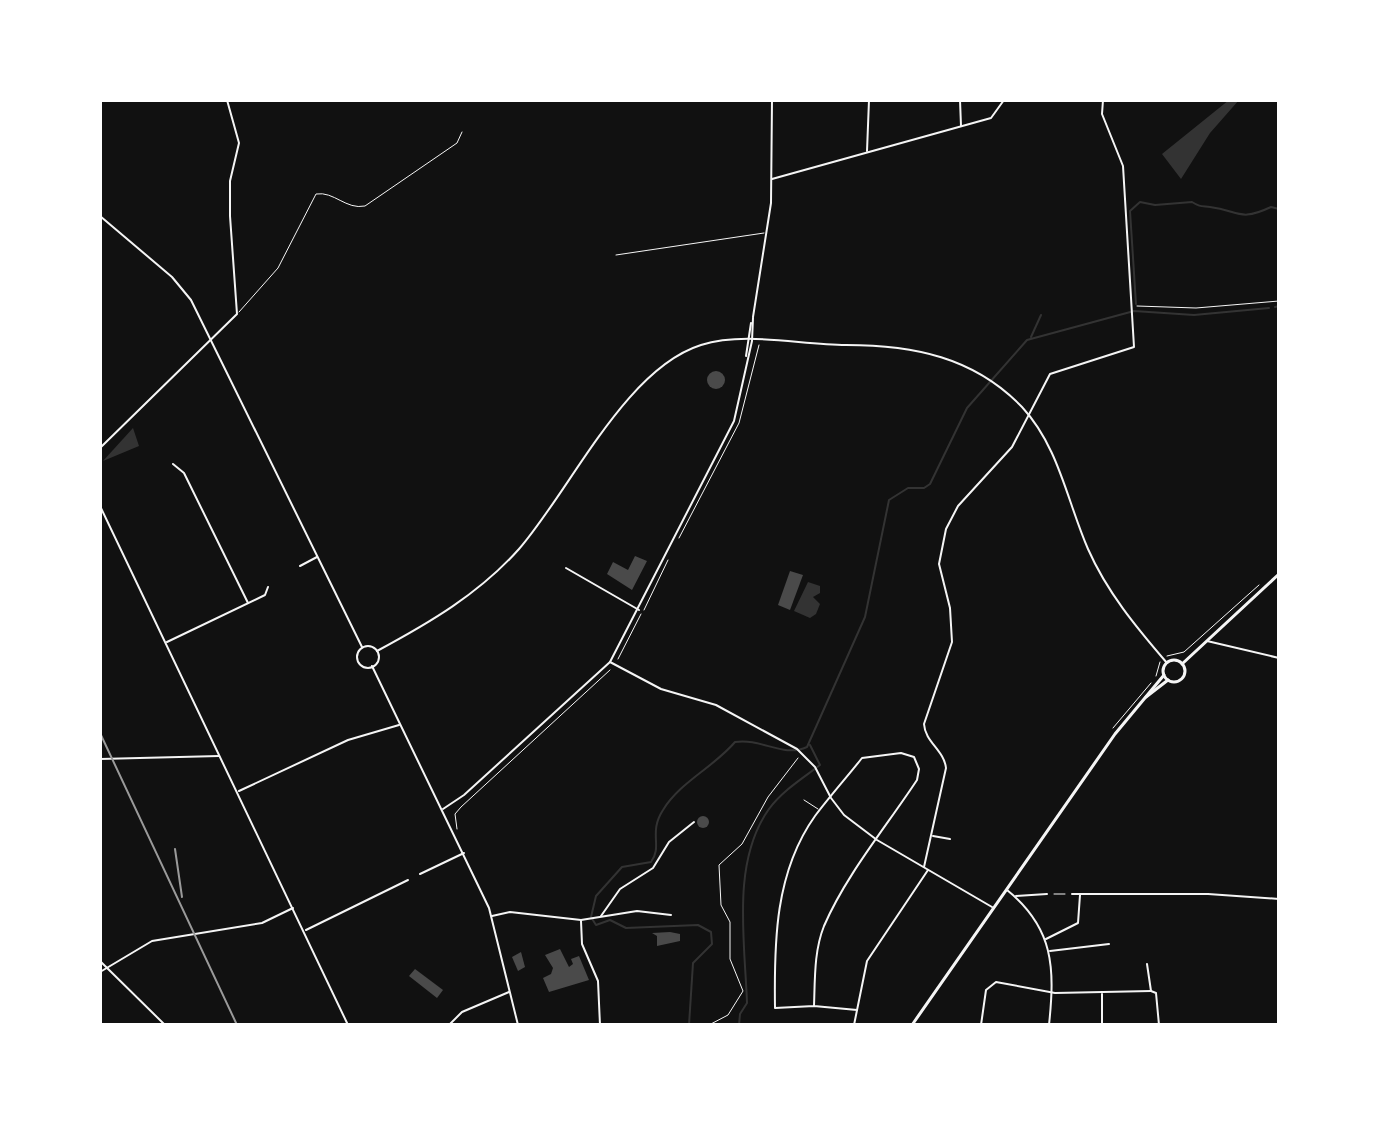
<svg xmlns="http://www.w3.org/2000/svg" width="1379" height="1125" font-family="'Work Sans',sans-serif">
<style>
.water{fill:#333}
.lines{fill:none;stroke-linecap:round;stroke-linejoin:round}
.stream{stroke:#333;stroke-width:2}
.building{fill:#4a4a4a}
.path{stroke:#f5f5f5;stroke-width:1}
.service{stroke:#f5f5f5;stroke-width:1}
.minor{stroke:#f5f5f5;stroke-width:2}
.tertiary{stroke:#f5f5f5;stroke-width:2}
.secondary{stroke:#f5f5f5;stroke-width:2}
.primary{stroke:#f5f5f5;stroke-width:3}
.rail{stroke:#9a9a9a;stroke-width:2}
</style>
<rect width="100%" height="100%" fill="#111"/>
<g class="water">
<path d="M1229,100h10l-29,33 -29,46 -19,-25z"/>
<path d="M133,428l6,18 -36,15z"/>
<path d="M808,582l12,4v7l-7,4 7,7 -4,10 -6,4 -16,-7z"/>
</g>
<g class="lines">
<g class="stream">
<path d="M1136,304l-6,-93 10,-9 15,3 37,-3c8,5 9,4 18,5 30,4 29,15 61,0l8,2"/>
<path d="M1275,307l4,-1"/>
<path d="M1031,337l10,-22"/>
<path d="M689,1025l4,-62 19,-19 -1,-12 -13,-7 -72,3 -16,-8 -14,5 -5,-8 5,-21 26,-29 29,-5c12,-16 -3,-29 12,-52 17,-28 51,-43 72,-68 27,-4 48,16 72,5l58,-130 24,-117 19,-12h16l6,-4 37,-76 60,-68 107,-29 60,4 75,-7"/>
<path d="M739,1025l1,-11 7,-11c-2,-61 -16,-141 22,-194 13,-18 34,-31 51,-44l-10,-20"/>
</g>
</g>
<g class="building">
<circle cx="716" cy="380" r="9"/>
<path d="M635,556l12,5 -15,29 -25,-16 6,-12 15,8z"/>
<path d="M790,571l13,4 -13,35 -12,-5z"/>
<circle cx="703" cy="822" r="6"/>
<path d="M670,932l10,2v7l-23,5v-10l-5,-3z"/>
<path d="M560,949l9,18 4,-3 -2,-5 8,-3 10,24 -40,12 -6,-14 8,-4 2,-6 -8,-13z"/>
<path d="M521,952l4,15 -7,4 -6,-14z"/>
<path d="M415,969l28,21 -6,8 -28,-22z"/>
</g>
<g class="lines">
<g class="path">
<path d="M1137,306l59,2 83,-7"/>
<path d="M679,538l60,-115 20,-78"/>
<path d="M644,610l24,-50"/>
<path d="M1167,656l17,-4 75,-67"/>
<path d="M618,659l23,-45"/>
<path d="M1156,676l4,-14"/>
<path d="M1113,728l38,-45"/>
<path d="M457,829l-2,-15 6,-7 149,-137"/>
<path d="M1054,894h11"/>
<path d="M709,1025l19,-10 15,-24 -13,-32v-37l-9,-17 -2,-40 23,-21 26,-47 30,-39"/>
</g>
<g class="service">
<path d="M616,255l148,-22"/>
<path d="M239,312l39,-44 38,-74c18,-3 30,16 49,12l92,-63 5,-11"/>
<path d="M804,800l14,9"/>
</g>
<g class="minor">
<path d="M960,100l1,26"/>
<path d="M867,151l2,-51"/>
<path d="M772,179l219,-61 13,-18"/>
<path d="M100,448l137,-134 -7,-98v-35l9,-38 -12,-43"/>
<path d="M173,464l11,9 64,130"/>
<path d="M100,506l248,519"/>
<path d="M300,566l17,-9"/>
<path d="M566,568l73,42"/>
<path d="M1207,641l72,17"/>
<path d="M167,642l98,-47 3,-8"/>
<path d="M610,662l51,27 55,16 81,44 18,18 16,31 13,17 33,25 115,67"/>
<path d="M100,759l119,-3"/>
<path d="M239,791l109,-51 51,-15"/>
<path d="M933,836l17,3"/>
<path d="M924,867l22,-99c-2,-18 -21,-26 -22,-44l28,-82 -2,-34 -11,-44 7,-35 12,-23 54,-59 38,-73 84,-27 -11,-181 -21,-52 1,-14"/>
<path d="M420,874l44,-21"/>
<path d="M1007,890c47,38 48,78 42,135"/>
<path d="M1072,894h136l71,5"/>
<path d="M1016,896l31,-2"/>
<path d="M492,916l18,-4 71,8 56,-9 34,4"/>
<path d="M601,916l19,-27 33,-21 16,-26 25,-20"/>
<path d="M581,921l1,23 16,37 2,44"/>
<path d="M306,930l102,-50"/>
<path d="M1046,939l32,-16 2,-28"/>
<path d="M1050,951l59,-7"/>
<path d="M100,961l65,64"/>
<path d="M1147,964l4,27 5,2 3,32"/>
<path d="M100,972l52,-31 110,-18 31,-15"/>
<path d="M814,1006l-39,2c-1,-66 0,-136 40,-192 15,-20 32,-39 47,-58l39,-5 13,4 5,12 -2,11c-31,47 -71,95 -93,146 -10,25 -9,53 -10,80l43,4"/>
<path d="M449,1025l13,-13 47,-20"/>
<path d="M854,1025l13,-64 61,-91"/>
<path d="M981,1025l5,-35 10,-8 59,11 96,-2"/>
<path d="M1102,1025v-31"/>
</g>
<g class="tertiary">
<path d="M753,317l18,-114 1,-103"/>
<path d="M746,356l5,-33"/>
<path d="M377,651c52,-28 102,-57 142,-102 52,-60 106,-180 182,-204 44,-14 99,0 145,0 67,0 128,12 176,62 37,40 45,94 66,142 19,43 48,78 79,114"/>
<path d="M443,809l21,-14 146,-133 124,-241 18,-80 1,-23"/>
</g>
<g class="secondary">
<path d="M100,216l72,61 19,23 171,347"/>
<circle cx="368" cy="657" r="11"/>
<path d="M372,666l117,242 29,117"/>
</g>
<g class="primary">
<circle cx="1174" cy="671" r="11"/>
<path d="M1182,664l97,-90"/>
<path d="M1146,697l22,-17"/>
<path d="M912,1025l203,-291 49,-59"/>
</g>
<g class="rail">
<path d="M100,733l137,292"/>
<path d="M175,849l7,48"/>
</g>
</g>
<rect width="1379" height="1125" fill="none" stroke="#ffffff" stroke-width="204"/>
</svg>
